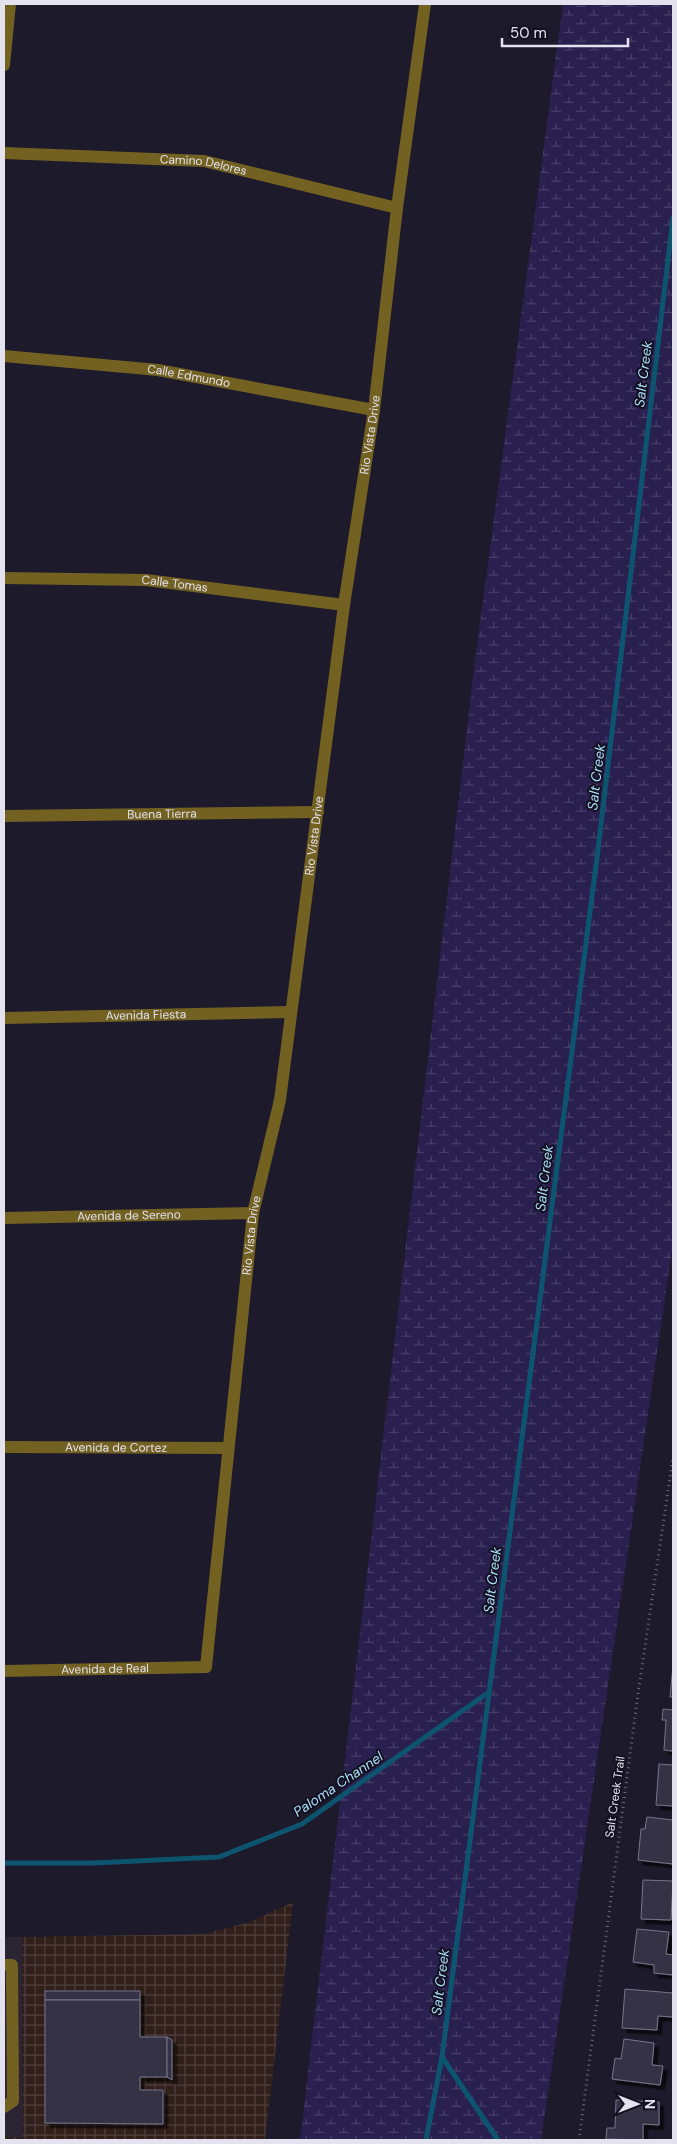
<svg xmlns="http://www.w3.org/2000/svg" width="677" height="2144" font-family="'DM Sans',sans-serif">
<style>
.commercial{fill:#2b2433}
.industrial{fill:url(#industrial-grid)}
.wetland{fill:url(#wetland-marsh)}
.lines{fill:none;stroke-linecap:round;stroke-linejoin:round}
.stream{stroke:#0d556e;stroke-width:5}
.building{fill:#343245;stroke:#77758b;filter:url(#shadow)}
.path{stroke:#6c6b7a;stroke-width:3;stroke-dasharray:1 4;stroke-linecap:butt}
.minor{stroke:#736122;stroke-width:12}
.labels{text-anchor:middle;stroke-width:4;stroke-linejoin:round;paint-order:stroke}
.street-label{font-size:12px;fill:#e3e2ee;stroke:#131121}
.water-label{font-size:14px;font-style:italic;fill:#abdff8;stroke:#131121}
</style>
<defs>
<pattern id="industrial-grid" width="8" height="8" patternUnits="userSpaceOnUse" patternTransform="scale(1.25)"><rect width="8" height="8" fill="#311f1a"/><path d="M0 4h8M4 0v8" fill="none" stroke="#4f3f3c"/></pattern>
<pattern id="wetland-marsh" width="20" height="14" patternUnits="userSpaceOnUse" patternTransform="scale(1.25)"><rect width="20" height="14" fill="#29204f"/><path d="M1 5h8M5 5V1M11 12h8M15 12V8" fill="none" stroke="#484069"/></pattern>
<filter id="shadow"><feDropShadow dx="4.5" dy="4.5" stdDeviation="0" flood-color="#0009"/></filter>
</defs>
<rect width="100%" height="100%" fill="#1c1a2b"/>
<path class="commercial" d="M4,1937h18l1,200h-19z"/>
<path class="industrial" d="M293,1902l-28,238h-261v-3h19l-1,-200 182,-3 46,-12z"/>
<path class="wetland" d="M563,4h110v1240l-132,896h-241l176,-1487z"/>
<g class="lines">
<g class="stream">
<path d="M4,1863h90l125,-6 83,-33 187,-132"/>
<path d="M442,2057l56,83"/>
<path d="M426,2140l16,-83 155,-1199 76,-640"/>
</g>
</g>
<g class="building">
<path d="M673,1666v31h-3z"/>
<path d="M663,1709l10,1v41l-9,-1 2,-30h-4z"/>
<path d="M659,1764l14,1v41l-17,-1z"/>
<path d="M647,1817l26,3v44l-35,-4 3,-31h4z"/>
<path d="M643,1880l30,1 -2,39 -30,-1z"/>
<path d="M637,1929l32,3 -3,22 7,1v20l-19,-2v-8l-21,-3z"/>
<path d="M625,1989l48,4v24l-15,-1 -1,14 -35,-2z"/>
<rect x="45" y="1991" width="95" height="9"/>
<path d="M45,2000h95v37h27v40h-27v13h23v34l-118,-1z"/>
<path d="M167,2037l5,3v40l-5,-3z"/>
<path d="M624,2039l30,4 -2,22 11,1 -3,19 -48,-6 3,-21 6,1z"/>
<path d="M616,2100l43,2v23l-16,-1v16l-37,-1 1,-11h8z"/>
</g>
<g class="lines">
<path class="path" d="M579,2140l59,-446 35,-237"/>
<g class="minor">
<path d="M4,65l6,-61"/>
<path id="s1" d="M4,153l200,8 193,47"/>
<path id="s2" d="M4,356l154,14 216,40"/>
<path id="s3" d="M4,578l142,2 198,25"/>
<path id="s4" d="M4,816l314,-4"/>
<path id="s5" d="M4,1018l286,-6"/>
<path id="s6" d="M4,1218l249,-5"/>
<path id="s7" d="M4,1447l224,1"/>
<path id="s8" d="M4,1671l202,-4 47,-454 27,-113 64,-495 30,-195 23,-202 28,-204"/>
<path d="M4,1965h8l1,136 -9,6"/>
</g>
</g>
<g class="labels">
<g class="street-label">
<text dy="4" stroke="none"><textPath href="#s1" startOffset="200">Camino Delores</textPath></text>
<text dy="4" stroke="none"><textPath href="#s2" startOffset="186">Calle Edmundo</textPath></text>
<text dy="4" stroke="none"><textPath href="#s8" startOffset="1446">Rio Vista Drive</textPath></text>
<text dy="4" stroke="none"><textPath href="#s3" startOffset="171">Calle Tomas</textPath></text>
<text dy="4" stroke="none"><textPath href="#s4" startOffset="158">Buena Tierra</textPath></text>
<text dy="4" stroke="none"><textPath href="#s8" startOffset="1041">Rio Vista Drive</textPath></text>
<text dy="4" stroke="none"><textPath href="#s5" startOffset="142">Avenida Fiesta</textPath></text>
<text dy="4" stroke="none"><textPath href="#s6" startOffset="125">Avenida de Sereno</textPath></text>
<text dy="4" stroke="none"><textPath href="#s8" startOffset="636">Rio Vista Drive</textPath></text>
<text dy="4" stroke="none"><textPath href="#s7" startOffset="112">Avenida de Cortez</textPath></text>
<text dy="4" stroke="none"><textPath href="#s8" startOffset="101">Avenida de Real</textPath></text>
<text transform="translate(615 1797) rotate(-82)" y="4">Salt Creek Trail</text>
</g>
<g class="water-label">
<text transform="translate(643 374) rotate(-83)" y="5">Salt Creek</text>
<text transform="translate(596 777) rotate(-83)" y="5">Salt Creek</text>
<text transform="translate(544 1178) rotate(-83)" y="5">Salt Creek</text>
<text transform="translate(492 1580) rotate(-83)" y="5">Salt Creek</text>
<text transform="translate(338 1784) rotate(-34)" y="5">Paloma Channel</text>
<text transform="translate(440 1982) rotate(-83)" y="5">Salt Creek</text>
</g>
</g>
<rect width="677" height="2144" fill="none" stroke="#e3e2ee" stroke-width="10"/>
<g transform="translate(637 2104) rotate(90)" stroke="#131121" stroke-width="4" paint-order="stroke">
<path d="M0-4L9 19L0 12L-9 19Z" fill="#e3e2ee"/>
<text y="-8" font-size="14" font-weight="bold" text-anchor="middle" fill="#e3e2ee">N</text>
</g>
<path d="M502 38v8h126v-8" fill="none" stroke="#e3e2ee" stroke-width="2.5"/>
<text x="510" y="38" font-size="15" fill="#e3e2ee" stroke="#131121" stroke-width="4" paint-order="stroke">50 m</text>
</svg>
